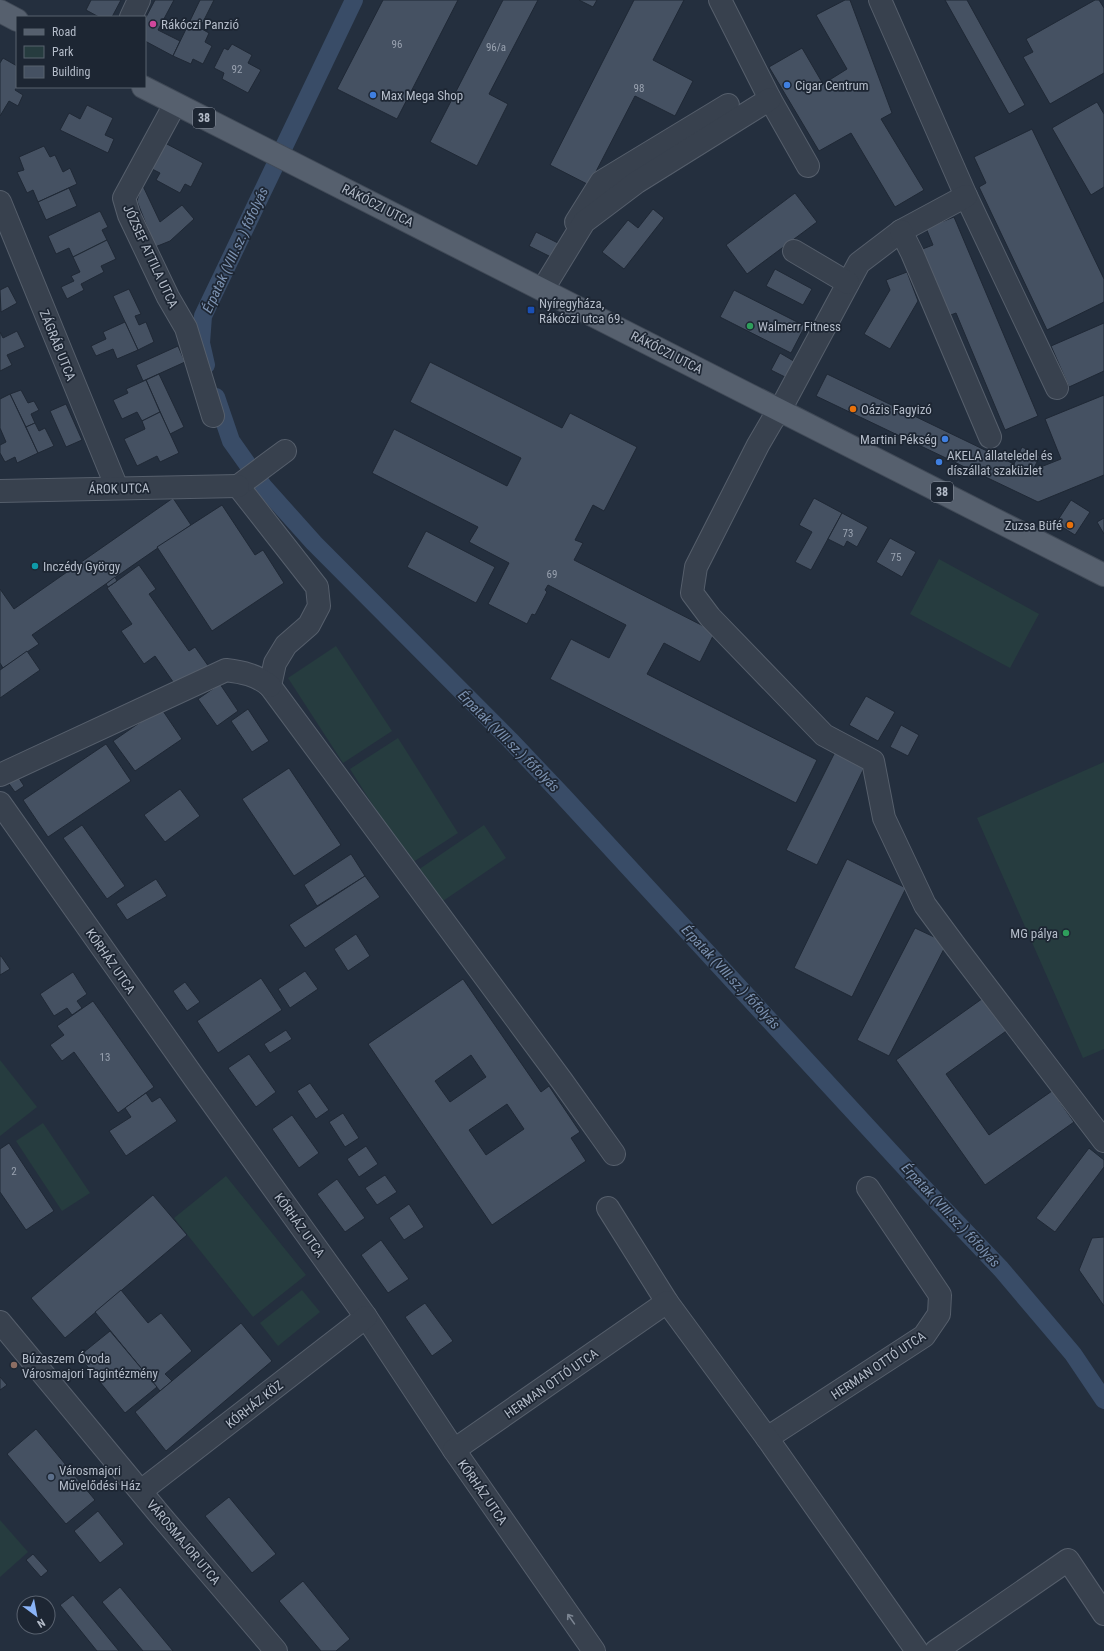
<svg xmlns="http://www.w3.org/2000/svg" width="1104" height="1651" font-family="'Roboto Condensed',sans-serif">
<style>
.green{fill:#263c3f}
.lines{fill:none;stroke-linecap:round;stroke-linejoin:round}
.canal{stroke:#394c67;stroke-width:18}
.building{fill:#455162;stroke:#1f2835;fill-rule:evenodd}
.minor-casing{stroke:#565f6c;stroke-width:24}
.major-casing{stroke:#414a57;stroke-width:24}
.minor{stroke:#38414e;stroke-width:22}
.major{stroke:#56606e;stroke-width:22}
.oneway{stroke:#7c8592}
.hotel-dot{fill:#d1479c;stroke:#1d2633;stroke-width:1.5}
.shop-dot{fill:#3f7fe0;stroke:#1d2633;stroke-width:1.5}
.transit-dot{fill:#1a4fb4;stroke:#1d2633;stroke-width:1.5}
.leisure-dot{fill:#2e9e5b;stroke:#1d2633;stroke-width:1.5}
.food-dot{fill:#e8710a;stroke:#1d2633;stroke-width:1.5}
.culture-dot{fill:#0f9aa8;stroke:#1d2633;stroke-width:1.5}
.education-dot{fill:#8d6e63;stroke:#1d2633;stroke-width:1.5}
.service-dot{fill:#5c6f8a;stroke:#1d2633;stroke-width:1.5}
.labels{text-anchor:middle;stroke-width:3.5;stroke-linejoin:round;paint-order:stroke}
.number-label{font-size:11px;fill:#98a1af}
.shield{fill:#1d2633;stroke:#878f9c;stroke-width:1}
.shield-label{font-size:12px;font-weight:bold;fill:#b4bcc9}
.poi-label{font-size:13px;fill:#b4bcc9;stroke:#1d2633;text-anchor:start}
.street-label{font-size:13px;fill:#b4bcc9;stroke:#1d2633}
.water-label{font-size:14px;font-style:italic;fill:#7c92b1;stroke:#1d2633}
</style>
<rect width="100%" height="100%" fill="#242f3e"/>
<g class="green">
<path d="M939,559l100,55 -29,54 -100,-54z"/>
<path d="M336,646l56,85 -49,32 -55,-85z"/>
<path d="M398,738l60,95 -48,31 -60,-95z"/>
<path d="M1104,762v287l-21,9 -106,-240z"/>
<path d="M484,825l22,33 -66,45 -22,-33z"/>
<path d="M0,1060l37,47 -37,29z"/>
<path d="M43,1123l47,70 -28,18 -46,-70z"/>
<path d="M226,1176l80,99 -53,42 -79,-99z"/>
<path d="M302,1290l18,22 -42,34 -18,-23z"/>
<path d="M0,1520l28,32 -28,25z"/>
</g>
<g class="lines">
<g class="canal">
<path d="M206,365l-5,-22 2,-27 151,-316"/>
<path d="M216,397l15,44 32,45 51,57 196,197 53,56 359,390 79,83 72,85 31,46"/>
</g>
</g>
<g class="building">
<path d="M91,0h30l-9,17h-13l-13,-7z"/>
<path d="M155,0h19l-16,30 22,11 -7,15 -28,-15v-22z"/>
<path d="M200,0h14l-14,28 9,5 -4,9 7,4 -9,18 -10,-5 -2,5 -18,-8z"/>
<path d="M383,0h75l-61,119 -60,-30z"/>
<path d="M503,0h35l-49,94 19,10 -31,62 -47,-24z"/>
<path d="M579,0h18l-4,7z"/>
<path d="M634,0h50l-31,60 40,21 -18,35 -40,-20 -46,89 -39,-20z"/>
<path d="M845,0h5l42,113 -11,6 43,71 -29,17 -44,-74 -32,18 -50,-84 33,-19 21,36 24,-15 -31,-54z"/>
<path d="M945,0h22l58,105 -16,9z"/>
<path d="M1095,0h4l5,8v65l-54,31 -27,-47 10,-5 -7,-13z"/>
<path d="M232,44l20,11 -4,8 13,7 -13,23 -26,-14 2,-6 -10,-5 10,-20 4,2z"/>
<path d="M3,58l14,8v21l-2,3 8,5 -5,11 -9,-5 -9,15v-53z"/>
<path d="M1097,102l7,12v73l-13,8 -39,-67z"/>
<path d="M87,105l26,13 -8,17 9,4 -6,14 -48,-23 9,-17 11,6z"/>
<path d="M1032,129l72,150v23l-57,28 -68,-143 7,-4 -12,-26z"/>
<path d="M165,143l38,20 -12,24 -6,-3 -5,9 -24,-13 4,-7 -8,-4z"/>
<path d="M44,146l6,11 5,-2 8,17 7,-4 7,16 -39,18 -5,-12 -6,3 -10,-21 7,-2 -5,-13z"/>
<path d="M142,184l18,38 22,-17 12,14 -24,22 -15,6 -18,-46z"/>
<path d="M69,188l8,18 -31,14 -8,-18z"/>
<path d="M795,193l22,29 -70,52 -21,-29z"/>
<path d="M653,209l11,9 -40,51 -22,-17 26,-32 10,8z"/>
<path d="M100,211l8,16 -6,3 5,10 -34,17 -4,-9 -13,6 -8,-18z"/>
<path d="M954,217l84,199 -33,14 -49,-117 -16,6 -28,-66 21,-8 -7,-17z"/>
<path d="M536,232l22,11 -7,14 -22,-11z"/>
<path d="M107,240l9,19 -15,7 3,6 -23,12 3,6 -17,9 -6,-12 13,-6 -3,-5 9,-4 -7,-15z"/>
<path d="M775,269l37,20 -9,16 -37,-19z"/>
<path d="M907,272l11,29 -28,48 -26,-15 26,-44 -4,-10z"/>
<path d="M8,286l9,17 -16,9 -1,-22z"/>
<path d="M129,289l12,25 -6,2 4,9 7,-3 8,20 -16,8 -25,-54z"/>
<path d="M734,290l71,36 -14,27 -71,-36z"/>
<path d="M125,322l13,28 -21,9 -4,-10 -17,7 -5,-10 15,-7 -3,-7z"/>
<path d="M1104,323v48l-35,16 -18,-41z"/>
<path d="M17,331l8,16 -18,8 5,10 -12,6v-39l3,6z"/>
<path d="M178,346l7,16 -42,19 -7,-16z"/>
<path d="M780,353l17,10 -8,16 -18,-9z"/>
<path d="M430,362l132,66 8,-15 67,34 -33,64 -11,-6 -18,35 8,3 -9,17 141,72 -15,30 -36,-19 -17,31 170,86 -21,43 -246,-124 21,-40 38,19 17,-33 -78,-40 -3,5 2,2 -12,23 -3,-1 -5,10 -39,-20 21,-41 -40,-21 9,-15 -106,-54 22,-44 113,57 14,-28 -111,-56z"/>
<path d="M159,374l25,53 -14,7 -24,-54z"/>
<path d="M827,374l187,90 8,-17 18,9 -7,14 28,-11 -16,-40 59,-24v80l-66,27 -222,-106z"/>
<path d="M146,380l14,32 -18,9 -5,-9 -15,7 -9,-19 15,-7 -2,-4z"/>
<path d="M21,390l7,13 6,-2 5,9 -8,4 4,9 -9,4 -16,-33z"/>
<path d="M10,394l28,59 -21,10 -2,-6 -10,5 -5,-9v-8l6,-3 -6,-14v-29z"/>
<path d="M66,404l16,36 -16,7 -16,-36z"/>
<path d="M160,412l19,41 -19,9 -3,-6 -20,10 -13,-27 21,-10 -3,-8z"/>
<path d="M35,423l4,8 6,-3 9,18 -16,7 -12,-26z"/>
<path d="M173,498l18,27 -159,110 7,9 -36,24 -3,-5v-74l14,20z"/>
<path d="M814,498l28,15 -31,57 -16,-8 17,-30 -13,-7z"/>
<path d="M1071,500l19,12 -15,23 -19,-12z"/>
<path d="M222,505l33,50 8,-5 21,33 -72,48 -55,-84z"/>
<path d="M842,513l26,14 -11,20 -10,-6 -3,6 -16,-8z"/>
<path d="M1104,518v16l-7,-12z"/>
<path d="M426,531l69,36 -19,36 -69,-36z"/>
<path d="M890,538l26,14 -14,25 -26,-15z"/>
<path d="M139,565l17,24 -7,5 40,57 6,-4 14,20 -31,22 -23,-33 -11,8 -23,-33 11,-7 -25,-36z"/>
<path d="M115,577l2,4 -9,6 -2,-3z"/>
<path d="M27,651l13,19 -40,28v-28z"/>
<path d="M220,684l18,27 -21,15 -19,-27z"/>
<path d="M866,696l29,16 -17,29 -29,-16z"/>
<path d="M161,708l21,31 -47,32 -22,-30z"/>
<path d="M248,709l21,32 -17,11 -21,-31z"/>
<path d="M901,725l18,10 -11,21 -18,-9z"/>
<path d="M106,744l25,37 -83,56 -25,-37z"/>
<path d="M835,752l30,14 -48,99 -31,-15z"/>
<path d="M289,768l52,77 -47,31 -52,-77z"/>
<path d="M17,775l7,11 -9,6 -8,-11z"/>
<path d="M180,789l20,27 -35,26 -21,-27z"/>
<path d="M82,825l43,61 -18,13 -44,-61z"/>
<path d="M351,854l14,22 -48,30 -13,-21z"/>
<path d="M847,859l59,29 -54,109 -58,-29z"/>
<path d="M365,876l15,21 -75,51 -16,-23z"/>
<path d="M156,879l11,17 -40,24 -11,-16z"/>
<path d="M915,928l32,15 -58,113 -32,-16z"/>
<path d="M356,934l14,22 -22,15 -14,-22z"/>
<path d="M0,956h1l9,13 -10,6z"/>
<path d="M305,971l13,18 -28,19 -12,-19z"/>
<path d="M73,972l14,22 -10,7 5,7 -10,7 -5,-7 -13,8 -14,-22z"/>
<path d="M261,978l21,32 -64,43 -21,-32z"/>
<path d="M463,979l78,113 8,-6 31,46 -9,6 15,23 -94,64 -124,-181zM471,1055l15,22 -36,25 -15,-21zM507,1104l17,25 -38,26 -17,-25z"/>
<path d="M185,982l15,20 -13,9 -14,-20z"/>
<path d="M986,996l23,33 -63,45 43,61 63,-44 22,31 -89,63 -89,-125z"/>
<path d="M93,1001l61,86 -36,26 -44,-61 -12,9 -12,-16 14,-10 -7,-9z"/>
<path d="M286,1030l6,9 -22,14 -6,-9z"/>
<path d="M249,1054l27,38 -20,15 -28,-39z"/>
<path d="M310,1083l19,27 -13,9 -19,-28z"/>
<path d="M146,1093l6,9 8,-5 17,24 -51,35 -17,-25 22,-14 -6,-9z"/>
<path d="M343,1113l16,25 -14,9 -16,-25z"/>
<path d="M292,1115l27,38 -20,15 -27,-39z"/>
<path d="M9,1143l45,68 -28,19 -26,-38v-43z"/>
<path d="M366,1146l12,18 -19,13 -12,-18z"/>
<path d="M1089,1148l15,12v7l-49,65 -19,-14z"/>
<path d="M385,1175l12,17 -20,13 -12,-17z"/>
<path d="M337,1179l28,39 -20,14 -28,-38z"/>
<path d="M153,1195l34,40 -122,103 -34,-40z"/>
<path d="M409,1204l15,23 -20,13 -15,-22z"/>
<path d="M1104,1237v69l-25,-36 13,-32z"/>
<path d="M381,1240l28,39 -21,14 -27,-38z"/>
<path d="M121,1290l27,33 13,-10 31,38 -27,23 7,7 -12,10 -65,-79z"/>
<path d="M425,1303l28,38 -21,15 -27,-39z"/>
<path d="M241,1323l31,38 -106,90 -31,-39z"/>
<path d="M110,1331l47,56 -32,26 -46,-57z"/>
<path d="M0,1377l7,8 -7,5z"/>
<path d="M36,1429l59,71 -29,24 -59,-70z"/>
<path d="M229,1497l47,57 -24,19 -47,-57z"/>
<path d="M98,1511l26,33 -24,19 -26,-32z"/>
<path d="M33,1554l15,17 -7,6 -15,-17z"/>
<path d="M303,1581l47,58 -14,12h-15l-42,-50z"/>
<path d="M120,1587l53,64h-30l-41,-49z"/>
<path d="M73,1595l46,56h-22l-37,-46z"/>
</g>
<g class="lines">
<defs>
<g id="minor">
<path d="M720,0l50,99 38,67"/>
<path d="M880,0l86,196 91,192"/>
<path d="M131,17l8,-17"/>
<path d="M175,104l-51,94 5,17 39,82 18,31 27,88"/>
<path d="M966,196l-65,35 -42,32 -79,147 -8,11 -14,24 -62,122 -4,26 18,24 114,118 49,26 11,57 41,87 31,42 148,194"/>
<path d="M0,202l117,286"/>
<path d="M576,222l25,-40 127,-77"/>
<path d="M901,231l11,22 78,184"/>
<path d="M794,251l54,32"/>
<path d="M543,289l41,-67 53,-40 133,-83"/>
<path d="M238,486l79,101 2,19 -10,19 -23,20 -11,18 -5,23 292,395 52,73"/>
<path d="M238,486l47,-35"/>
<path d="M0,491l238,-5"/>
<path d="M0,775l226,-105c16,2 31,5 44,16"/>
<path d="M0,803l195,276 171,238 88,133 140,201"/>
<path d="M608,1208l59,94"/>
<path d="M0,1322l160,193 116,136"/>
<path d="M767,1438l157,-102 15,-22 1,-19 -72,-107"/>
<path d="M454,1450l213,-148 100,136 150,213"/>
<path d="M141,1491l225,-174"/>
<path d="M936,1651l132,-91 36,54"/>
</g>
<g id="major">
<path d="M0,11l17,9"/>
<path d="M143,87l961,488"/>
</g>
</defs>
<use href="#minor" class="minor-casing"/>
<use href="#major" class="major-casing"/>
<use href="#minor" class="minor"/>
<use href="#major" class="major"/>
</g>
<defs><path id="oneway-shaft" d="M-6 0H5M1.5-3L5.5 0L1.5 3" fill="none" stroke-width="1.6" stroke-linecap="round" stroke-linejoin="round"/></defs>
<use class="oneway" href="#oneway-shaft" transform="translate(571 1619) rotate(-125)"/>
<circle class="hotel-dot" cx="153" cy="24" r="4"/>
<g class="shop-dot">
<circle cx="787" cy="85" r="4"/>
<circle cx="373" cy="95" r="4"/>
<circle cx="945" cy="439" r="4"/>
<circle cx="939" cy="462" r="4"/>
</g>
<rect class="transit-dot" x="527" y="306" width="8" height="8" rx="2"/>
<g class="leisure-dot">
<circle cx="750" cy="326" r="4"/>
<circle cx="1066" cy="933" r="4"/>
</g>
<g class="food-dot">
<circle cx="853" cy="409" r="4"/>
<circle cx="1070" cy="525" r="4"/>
</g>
<circle class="culture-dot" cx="35" cy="566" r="4"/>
<circle class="education-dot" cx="14" cy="1365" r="4"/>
<circle class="service-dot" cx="51" cy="1477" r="4"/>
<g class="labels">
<g class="number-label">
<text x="397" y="48">96</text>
<text x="496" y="51">96/a</text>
<text x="237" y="73">92</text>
<text x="639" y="92">98</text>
<text x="848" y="537">73</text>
<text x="896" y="561">75</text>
<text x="552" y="578">69</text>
<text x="105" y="1061">13</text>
<text x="14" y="1175">2</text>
</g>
<g class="shield">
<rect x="193" y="108" width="22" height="20" rx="3"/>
<rect x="931" y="482" width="22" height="20" rx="3"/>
</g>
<g class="shield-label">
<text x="204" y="122">38</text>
<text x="942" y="496">38</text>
</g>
<g class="poi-label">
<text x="161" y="29">Rákóczi Panzió</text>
<text x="795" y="90">Cigar Centrum</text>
<text x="381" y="100">Max Mega Shop</text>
<text x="539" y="308">Nyíregyháza,<tspan x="539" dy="15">Rákóczi utca 69.</tspan></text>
<text x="758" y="331">Walmerr Fitness</text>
<text x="861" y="414">Oázis Fagyizó</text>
<text x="937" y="444" text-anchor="end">Martini Pékség</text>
<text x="947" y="460">AKELA állateledel és<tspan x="947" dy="15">díszállat szaküzlet</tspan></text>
<text x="1062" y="530" text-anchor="end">Zuzsa Büfé</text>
<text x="43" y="571">Inczédy György</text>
<text x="1058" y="938" text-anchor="end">MG pálya</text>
<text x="22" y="1363">Búzaszem Óvoda<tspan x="22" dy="15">Városmajori Tagintézmény</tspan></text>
<text x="59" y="1475">Városmajori<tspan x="59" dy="15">Művelődési Ház</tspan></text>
</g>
<g class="street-label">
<text transform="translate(378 205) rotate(27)" y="5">RÁKÓCZI UTCA</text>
<text transform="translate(151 256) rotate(65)" y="5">JÓZSEF ATTILA UTCA</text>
<text transform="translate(58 345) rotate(68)" y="5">ZÁGRÁB UTCA</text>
<text transform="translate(667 352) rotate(27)" y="5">RÁKÓCZI UTCA</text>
<text transform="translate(119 488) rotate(-1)" y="5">ÁROK UTCA</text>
<text transform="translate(111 961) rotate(55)" y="5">KÓRHÁZ UTCA</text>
<text transform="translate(300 1225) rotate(54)" y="5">KÓRHÁZ UTCA</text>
<text transform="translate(878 1365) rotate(-34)" y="5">HERMAN OTTÓ UTCA</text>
<text transform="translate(551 1383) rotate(-35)" y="5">HERMAN OTTÓ UTCA</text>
<text transform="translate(254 1404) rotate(-38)" y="5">KÓRHÁZ KÖZ</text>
<text transform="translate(483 1492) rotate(55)" y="5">KÓRHÁZ UTCA</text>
<text transform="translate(184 1542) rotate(50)" y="5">VÁROSMAJOR UTCA</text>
</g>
<g class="water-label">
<text transform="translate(235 250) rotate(-65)" y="5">Érpatak (VIII.sz.) főfolyás</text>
<text transform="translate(509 741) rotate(45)" y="5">Érpatak (VIII.sz.) főfolyás</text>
<text transform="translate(731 977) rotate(47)" y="5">Érpatak (VIII.sz.) főfolyás</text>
<text transform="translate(951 1215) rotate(47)" y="5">Érpatak (VIII.sz.) főfolyás</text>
</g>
</g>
<rect x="16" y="16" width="130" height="72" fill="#1d2633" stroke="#59626f"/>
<rect x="24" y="29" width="20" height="6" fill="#56606e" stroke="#59626f"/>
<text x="52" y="36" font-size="12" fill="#b4bcc9">Road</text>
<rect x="24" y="46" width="20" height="12" fill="#263c3f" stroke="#59626f"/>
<text x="52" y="56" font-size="12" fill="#b4bcc9">Park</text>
<rect x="24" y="66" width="20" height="12" fill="#455162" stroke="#59626f"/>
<text x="52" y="76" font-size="12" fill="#b4bcc9">Building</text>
<g transform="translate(36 1615) rotate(148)"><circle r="19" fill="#1d2633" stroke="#59626f"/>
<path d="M0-3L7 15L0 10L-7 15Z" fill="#8ab4f8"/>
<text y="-6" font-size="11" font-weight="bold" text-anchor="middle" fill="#b4bcc9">N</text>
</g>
</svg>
